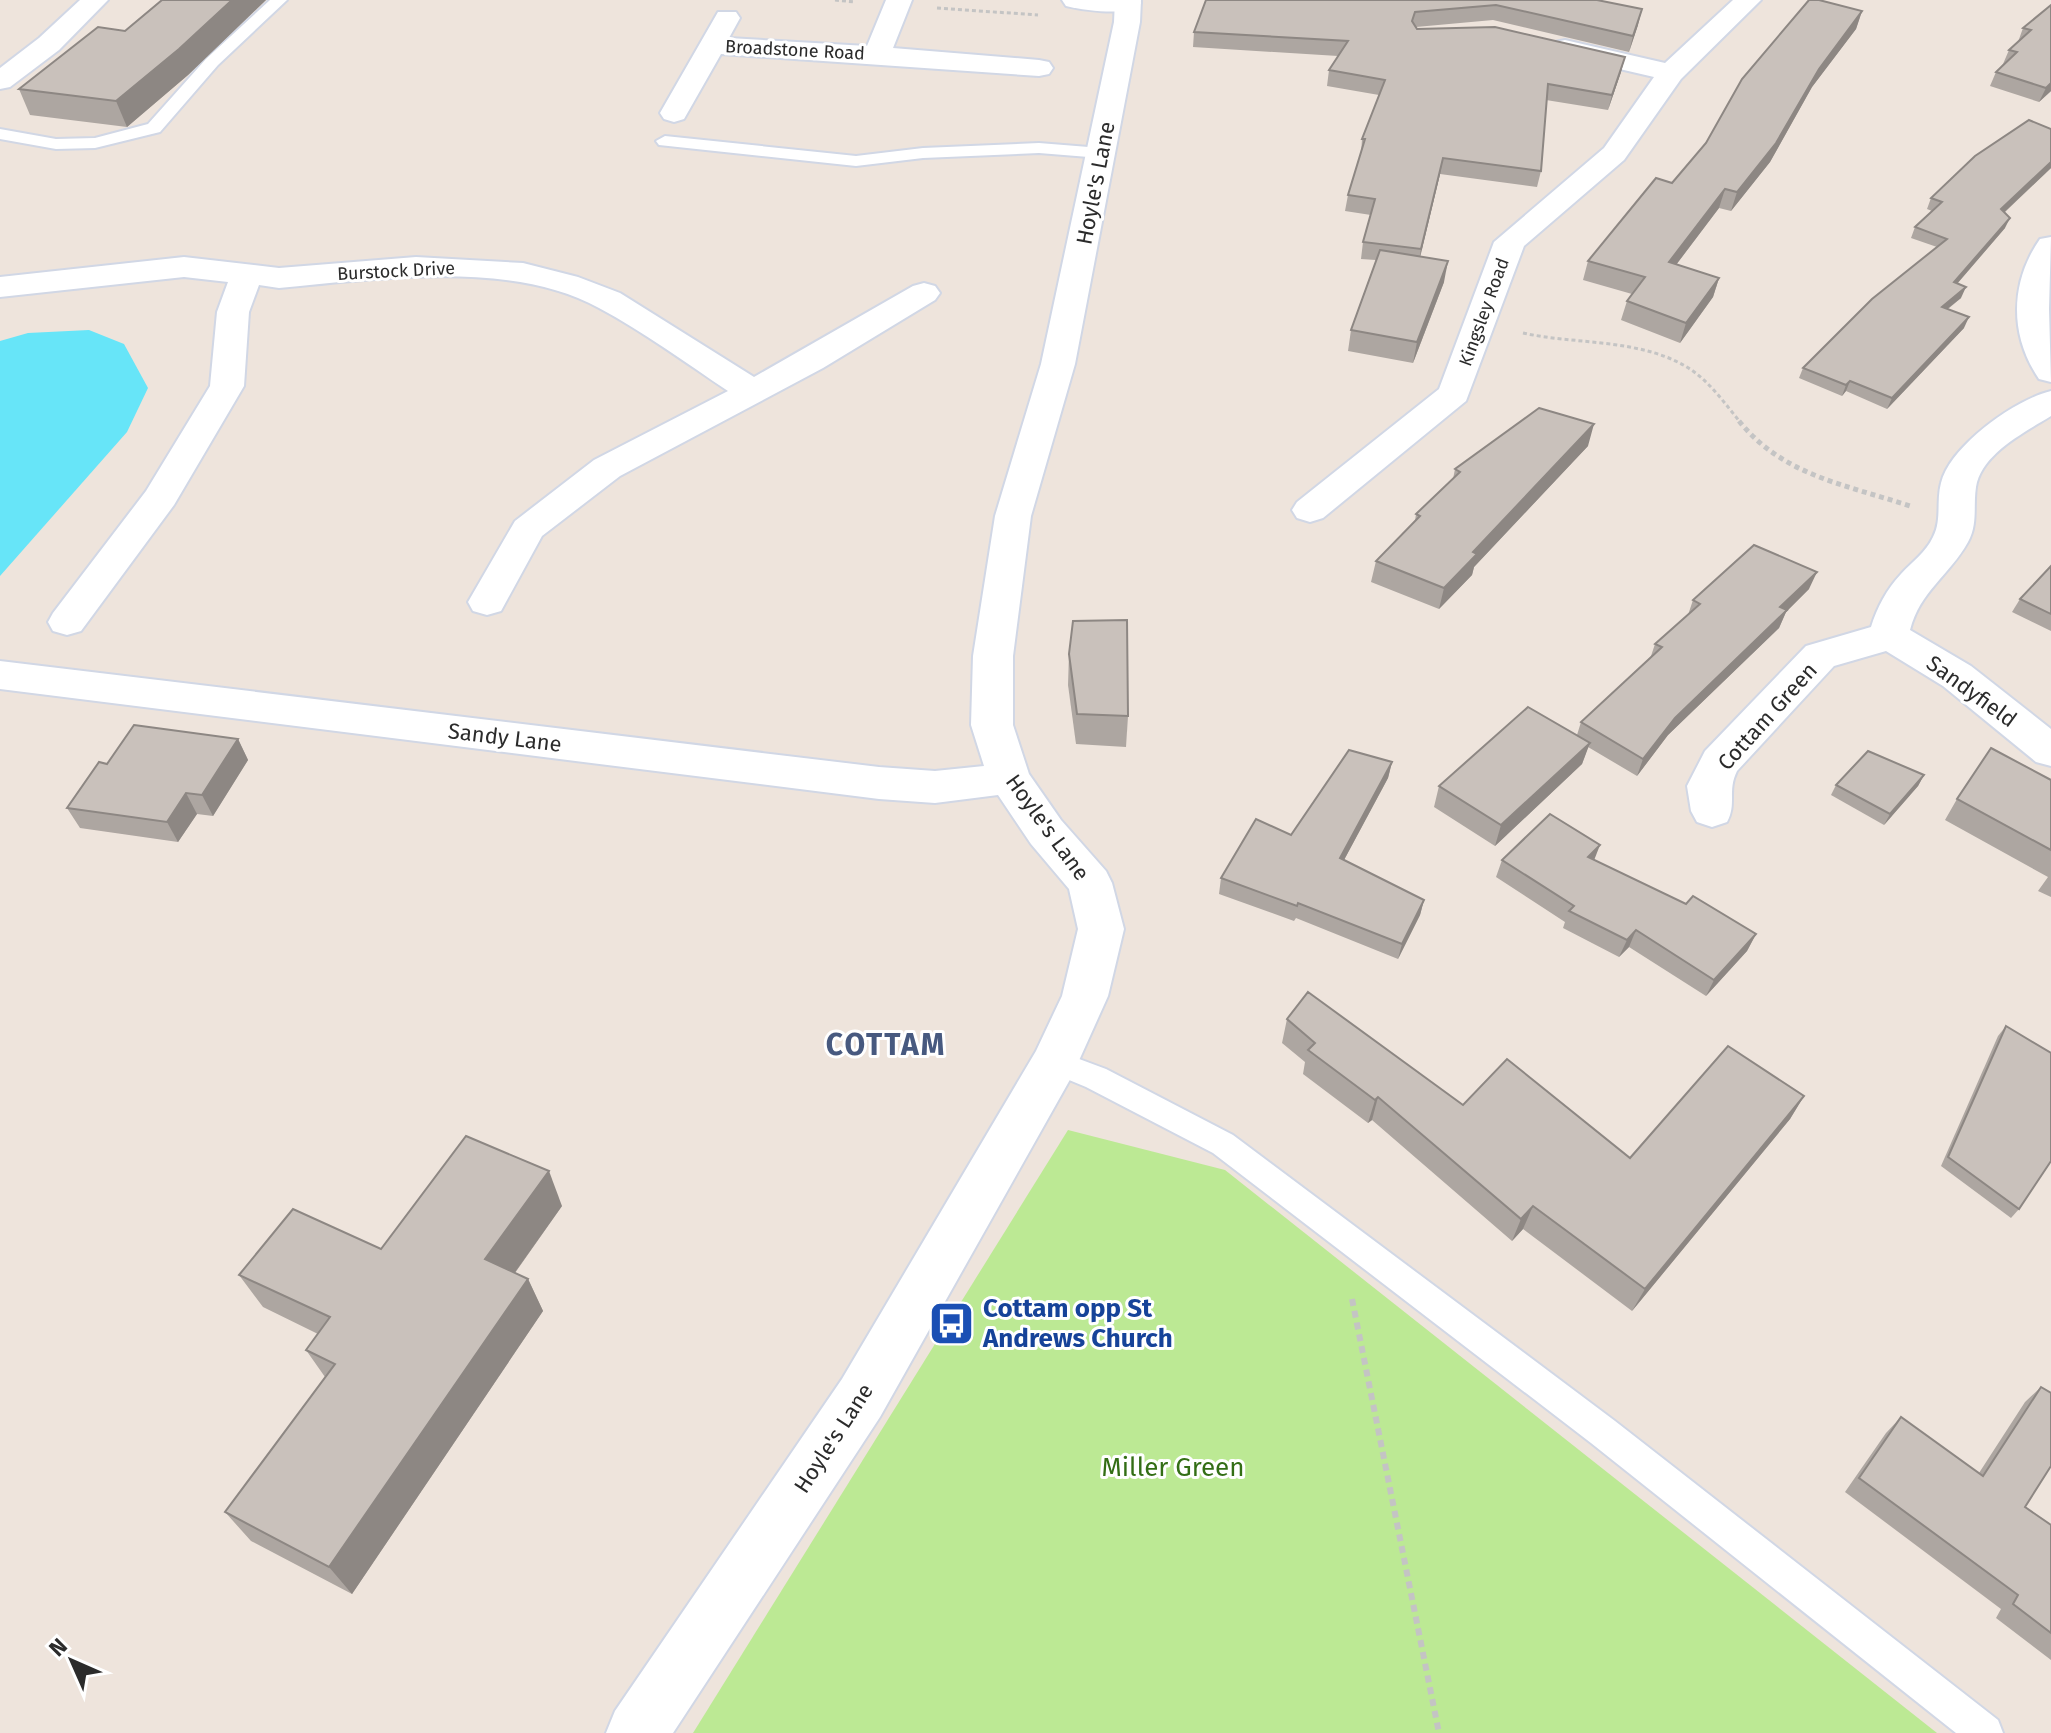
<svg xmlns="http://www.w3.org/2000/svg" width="2051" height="1733" font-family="'Fira Sans',sans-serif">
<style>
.green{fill:#bce994}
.water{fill:#67e5f8}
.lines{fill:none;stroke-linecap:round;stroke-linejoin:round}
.lane-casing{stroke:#d1d7e5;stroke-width:4}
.street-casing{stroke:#d1d7e5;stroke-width:4}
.secondary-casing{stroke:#d1d7e5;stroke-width:4}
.path-far2{stroke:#c4c4c4;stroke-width:3;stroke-dasharray:4 3;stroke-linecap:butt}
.path-far1{stroke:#c4c4c4;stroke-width:5;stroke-dasharray:5 4;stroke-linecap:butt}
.path{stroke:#c4c4c4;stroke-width:6;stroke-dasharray:7 5;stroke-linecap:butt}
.lane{fill:#fff;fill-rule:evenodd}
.street{fill:#fff;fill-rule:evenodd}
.secondary{fill:#fff;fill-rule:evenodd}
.wall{fill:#ada6a1}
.shaded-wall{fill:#8d8783}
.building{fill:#c9c1bb;stroke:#8d8783;stroke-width:2}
.labels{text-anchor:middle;stroke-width:6;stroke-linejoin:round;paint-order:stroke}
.far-street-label{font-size:18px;fill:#2b2b2b;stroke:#fff}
.street-label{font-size:22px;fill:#2b2b2b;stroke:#fff}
.near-transit-label{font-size:26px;font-weight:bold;fill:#164399;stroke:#fff;text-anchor:start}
.near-park-label{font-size:26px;fill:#336e15;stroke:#fff}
.district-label{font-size:30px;font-weight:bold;letter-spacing:2px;fill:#47597f;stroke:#fff}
</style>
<rect width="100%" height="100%" fill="#eee4dc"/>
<path class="green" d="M1068,1130l157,40 712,563h-1244z"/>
<path class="water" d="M89,330l35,14 24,44 -21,44 -127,144v-235l28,-8z"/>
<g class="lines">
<defs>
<g id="lane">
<path d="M270,0h17l-69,65 -58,67 -65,16 -39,1 -56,-10v-10l56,10 39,-1 53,-14 58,-65z"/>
<path d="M665,136l191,20 67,-8 116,-5 62,5 9,5 -9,5 -62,-5 -116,5 -67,8 -197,-21 -3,-4z"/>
<path d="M1055,1050l51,19 127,66 382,286 383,299 5,13h-47l-365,-290 -378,-290 -127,-66 -41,-17 -4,-8 4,-8z"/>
</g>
<g id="street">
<path d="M80,0h28l-49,50 -49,37 -10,2v-21l39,-30z"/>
<path d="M886,0h26l-19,48 146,12 10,2 4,6 -4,6 -10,2 -318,-22 -37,65 -10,3 -10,-3 -4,-6 58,-101h18l4,6 -11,20 138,8z"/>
<path d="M1062,0h77l2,3 -4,6c-20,5 -50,2 -71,-3z"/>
<path d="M1733,0h28l-80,79 -57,81 -100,86 -58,155 -143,117 -13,4 -13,-4 -5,-8 5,-8 142,-113 55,-147 110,-94 50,-71 -99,-23 -4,-6 4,-6 10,-2 100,23z"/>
<path d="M2051,237l-2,72 2,73 -12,-3c-30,-44 -29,-97 1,-140z"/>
<path d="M184,257l95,11 137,-11 107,6 55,14 42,16 134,84 159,-91 11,-3 11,3 5,7 -5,7 -112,68 -203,108 -78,60 -41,75 -14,4 -14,-4 -5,-9 47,-81 79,-61 134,-69c-42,-28 -84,-59 -129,-83 -89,-49 -223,-29 -320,-20l-20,-3 -10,27 -5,74 -70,119 -93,126 -14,4 -14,-4 -5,-9 5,-9 93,-122 64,-105 7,-74 11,-30 -44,-5 -184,20v-20z"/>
<path d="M2051,391v25c-26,16 -70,38 -75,71 -3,20 2,37 -8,55 -19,34 -48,49 -58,88l61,36 80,63v37l-15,-4 -93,-76 -57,-35 -52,15 -97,105c-10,20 0,33 -10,51l-15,5 -15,-5 -6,-11 -4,-25 18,-35 101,-105 65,-19c6,-20 16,-38 30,-53 11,-12 25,-22 32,-37 9,-17 3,-36 8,-54 9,-37 75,-84 110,-92z"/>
</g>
<path id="secondary" d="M1115,0h26l-1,22 -65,342 -44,152 -18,140v69l16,49 32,46 45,51 6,12 12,46 -16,67 -36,80 -192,341 -207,316h-67l9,-22 227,-332 194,-328 26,-55 16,-67 -9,-40 -38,-45 -33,-49 -63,8 -56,-4 -879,-110v-28l879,106 56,4 49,-5 -13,-41 2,-69 22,-140 46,-152 73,-342z"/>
</defs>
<use href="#lane" class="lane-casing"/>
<use href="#street" class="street-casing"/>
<use href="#secondary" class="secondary-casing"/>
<g class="path-far2">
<path d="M835,0l20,2"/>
<path d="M937,8l101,7"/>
<path d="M1523,333c54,12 119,5 167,36 21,14 35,35 51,54"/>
</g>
<path class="path-far1" d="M1739,421c44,55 108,64 171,85"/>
<path class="path" d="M1352,1299l87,434"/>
<use href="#lane" class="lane"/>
<use href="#street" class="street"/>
<use href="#secondary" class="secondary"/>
</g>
<g class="wall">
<path d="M162,0h104l-78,75 -61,52 -97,-12 -11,-26 106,-58z"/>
<path d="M1206,0h391l41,25 -9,27 -136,-32 -77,7 1,2 204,43 -13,38 -62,-10 -5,71 -4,16 -97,-13 -20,82 24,26 -31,81 -65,-12 3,-21 25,-70 -15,-1 2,-17 8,-27 -26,-4 3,-16 13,-40 1,-16 17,-44 -52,-9 2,-16 9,-14 -145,-9 1,-15z"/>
<path d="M2051,5v86l-12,11 -49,-16 6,-14 7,-8 6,-14 9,-8 5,-14z"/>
<path d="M1862,11l-6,18 -44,58 -42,75 -39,49 -12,-3 -43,57 43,13 -6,19 -33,46 -59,-23 6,-19 5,-7 -49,-14 5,-19z"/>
<path d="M2051,129v39l-46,44v16l-48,56 4,14 -13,11 16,19 -77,81 -41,-18 -4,5 -43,-18 4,-10 134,-121 -26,-9 4,-11 17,-16 -5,-2 4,-11z"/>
<path d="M1588,446l-114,121 -2,8 -33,34 -68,-27 5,-21 39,-40 1,-7 37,-35 2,-10z"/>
<path d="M2051,566v65l-39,-19 8,-13z"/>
<path d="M1809,589l-23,23 -7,16 -111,107 -31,41 -49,-29 -6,17 -87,82 -61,-39 5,-21 138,-51 4,-13 69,-63 5,-15 33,-29 5,-15z"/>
<path d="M1069,654l59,62 -2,31 -50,-3 -8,-59z"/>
<path d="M238,739l10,21 -35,56 -16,-2 -19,28 -98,-14 -13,-20 40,-44z"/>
<path d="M1392,762l-4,16 -44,82 80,40 -4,15 -22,44 -102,-41 -2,3 -75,-27 2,-16 70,-43z"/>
<path d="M1924,775l-6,11 -34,39 -53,-30 5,-10z"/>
<path d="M2051,780v117l-13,-6 10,-14 -103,-57 12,-21z"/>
<path d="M1502,860h92l92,44 70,30 -9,17 -41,45 -77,-49 -10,10 -56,-29 2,-6 -69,-45z"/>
<path d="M1287,1019l176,86 167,53 174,-62 -14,23 -158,192 -109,-82 -11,12 -140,-121 -4,3 -65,-49 2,-12 -23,-19z"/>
<path d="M2006,1026l13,183 -8,9 -70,-52 57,-130z"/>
<path d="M562,1206l-47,67 13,6 15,32 -191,283 -101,-53 -26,-29 100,-135 -19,-27 12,-16 -55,-27 -24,-32 142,-26z"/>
<path d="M2041,1387l-16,120 26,18v135l-55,-42 5,-9 -156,-117 41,-59 15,-16 78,56 46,-71z"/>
</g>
<g class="shaded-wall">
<path d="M232,0h34l-78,75 -61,52 -11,-26z"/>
<path d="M1642,9l-4,16 -9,27 4,-16z"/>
<path d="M1862,11l-6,18 -44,58 -42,75 -39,49 6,-19 82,-123z"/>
<path d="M1625,57l-4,15 -13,38 4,-15z"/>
<path d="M2051,83v8l-12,11 7,-14z"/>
<path d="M1443,158l-3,16 -22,92 3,-17z"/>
<path d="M2051,162v6l-54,51 4,-10z"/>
<path d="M1725,189l-6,19 -56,74 6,-20z"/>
<path d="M2010,218l-5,10 -56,65 5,-11z"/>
<path d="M1448,261l-4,21 -31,81 4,-21z"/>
<path d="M1719,278l-6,19 -33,46 6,-20z"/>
<path d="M1966,287l-5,11 -24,19 5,-10z"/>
<path d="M1969,317l-5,11 -77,81 5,-11z"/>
<path d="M1850,381l-4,10 -4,5 4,-11z"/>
<path d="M1594,424l-6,22 -114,121 -2,8 -33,34 5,-21 29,-36z"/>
<path d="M1817,572l-8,17 -23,23 -7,16 -111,107 -31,41 6,-17 32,-41 105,-111z"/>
<path d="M238,739l10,21 -35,56 -11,-21z"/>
<path d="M1590,743l-8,21 -87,82 6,-21z"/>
<path d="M1392,762l-4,16 -51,95 3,-15z"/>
<path d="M1924,775l-6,11 -34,39 6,-11z"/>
<path d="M186,793l11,21 -19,28 -11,-20z"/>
<path d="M1600,845l-7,18 -5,-6z"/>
<path d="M1424,900l-4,15 -22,44 4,-15z"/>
<path d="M1636,930l-7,17 -10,10 8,-17z"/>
<path d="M1756,934l-9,17 -41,45 8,-16z"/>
<path d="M1804,1096l-14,23 -158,192 13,-22z"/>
<path d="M1378,1097l-6,23 -4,3 7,-23z"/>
<path d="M549,1171l13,35 -61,86 -16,-33z"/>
<path d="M1533,1206l-10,23 -11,12 9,-22z"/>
<path d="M528,1279l15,32 -191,283 -23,-27z"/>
</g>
<g class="building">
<path d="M162,0h70l-53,49 -63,52 -97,-12 79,-62 27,4z"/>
<path d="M1206,0h391l45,9 -9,27 -137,-31 -81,7 -3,9 5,8 78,-2 130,30 -13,38 -64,-11 -7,87 -98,-13 -22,91 -58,-7 12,-43 -27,-4 17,-56h-3l23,-59 -56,-10 19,-29 -154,-9z"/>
<path d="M1809,0h10l43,11 -43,58 -43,74 -39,49 -12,-3 -56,73 50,16 -33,45 -59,-22 18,-24 -57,-16 68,-83 16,5 34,-40 36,-64z"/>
<path d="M2051,5v78l-5,5 -50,-16 21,-20 -8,-2 22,-20 -8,-2z"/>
<path d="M2029,120l22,9v33l-50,47 9,9 -56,64 12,5 -24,20 27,10 -77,81 -42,-17 -4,4 -43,-17 69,-69 75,-60 -32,-12 27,-25 -11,-4 44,-42z"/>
<path d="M1380,250l68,11 -31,81 -66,-12z"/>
<path d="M1539,408l55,16 -121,128 4,2 -33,34 -68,-27 44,-45 -4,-2 44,-42 -5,-3z"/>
<path d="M1754,545l63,27 -37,35 7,3 -112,108 -32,41 -62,-37 81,-75 -7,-3 45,-40 -7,-4z"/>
<path d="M2051,566v48l-31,-15z"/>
<path d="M1127,620l1,96 -51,-2 -8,-60 4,-33z"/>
<path d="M1528,707l62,36 -89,82 -62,-39z"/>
<path d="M134,725l104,14 -36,56 -16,-2 -19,29 -100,-14 32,-46 8,2z"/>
<path d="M1991,748l60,32v70l-94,-51z"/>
<path d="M1349,750l43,12 -52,96 84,42 -22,44 -104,-41 -1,3 -76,-28 35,-59 35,16z"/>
<path d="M1868,751l56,24 -34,39 -54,-29z"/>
<path d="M1550,814l50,31 -12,12 98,47 7,-8 63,38 -42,46 -78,-50 -9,10 -58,-29 5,-5 -72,-46z"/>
<path d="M1308,992l155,113 44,-46 123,99 98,-112 76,50 -159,193 -112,-83 -12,13 -143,-122 -3,3 -67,-50 7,-7 -28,-24z"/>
<path d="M2006,1026l45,27v108l-32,48 -71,-52z"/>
<path d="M466,1136l83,35 -64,88 43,20 -199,288 -104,-55 110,-148 -29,-14 24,-33 -91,-42 54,-66 88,40z"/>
<path d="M2041,1387l10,6v73l-26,41 26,18v108l-38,-29 5,-9 -159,-117 42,-61 82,59z"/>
</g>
<defs>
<symbol id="bus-square" viewBox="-11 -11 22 22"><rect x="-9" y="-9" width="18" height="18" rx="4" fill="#1a4fb4" stroke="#fff"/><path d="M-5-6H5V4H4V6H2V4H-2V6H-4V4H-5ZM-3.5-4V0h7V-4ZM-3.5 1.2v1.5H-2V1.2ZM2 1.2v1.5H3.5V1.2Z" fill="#fff"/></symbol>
</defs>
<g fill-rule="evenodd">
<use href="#bus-square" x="926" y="1298" width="51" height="51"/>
</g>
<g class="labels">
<g class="far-street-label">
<text transform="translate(795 50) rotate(3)" y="6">Broadstone Road</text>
<text transform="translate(396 271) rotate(-3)" y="6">Burstock Drive</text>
<text transform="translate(1484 312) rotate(-70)" y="6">Kingsley Road</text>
</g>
<g class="street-label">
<text transform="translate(1095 183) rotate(-79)" y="8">Hoyle's Lane</text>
<text transform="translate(1972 691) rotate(36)" y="8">Sandyfield</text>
<text transform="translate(1767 716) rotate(-48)" y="8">Cottam Green</text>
<text transform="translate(505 737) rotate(7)" y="8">Sandy Lane</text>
<text transform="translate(1048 827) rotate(54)" y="8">Hoyle's Lane</text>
<text transform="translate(833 1438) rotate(-57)" y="8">Hoyle's Lane</text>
</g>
<g class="near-transit-label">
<text x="983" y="1317">Cottam opp St<tspan x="983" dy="30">Andrews Church</tspan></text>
</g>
<g class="near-park-label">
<text x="1173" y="1476">Miller Green</text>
</g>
<g class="district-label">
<text x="886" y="1055">COTTAM</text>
</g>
</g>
<g transform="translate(72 1661) rotate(315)" stroke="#ffffff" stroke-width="6" paint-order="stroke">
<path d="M0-6L14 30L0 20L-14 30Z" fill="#2b2b2b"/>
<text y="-12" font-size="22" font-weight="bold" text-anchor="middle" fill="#2b2b2b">N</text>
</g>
</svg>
